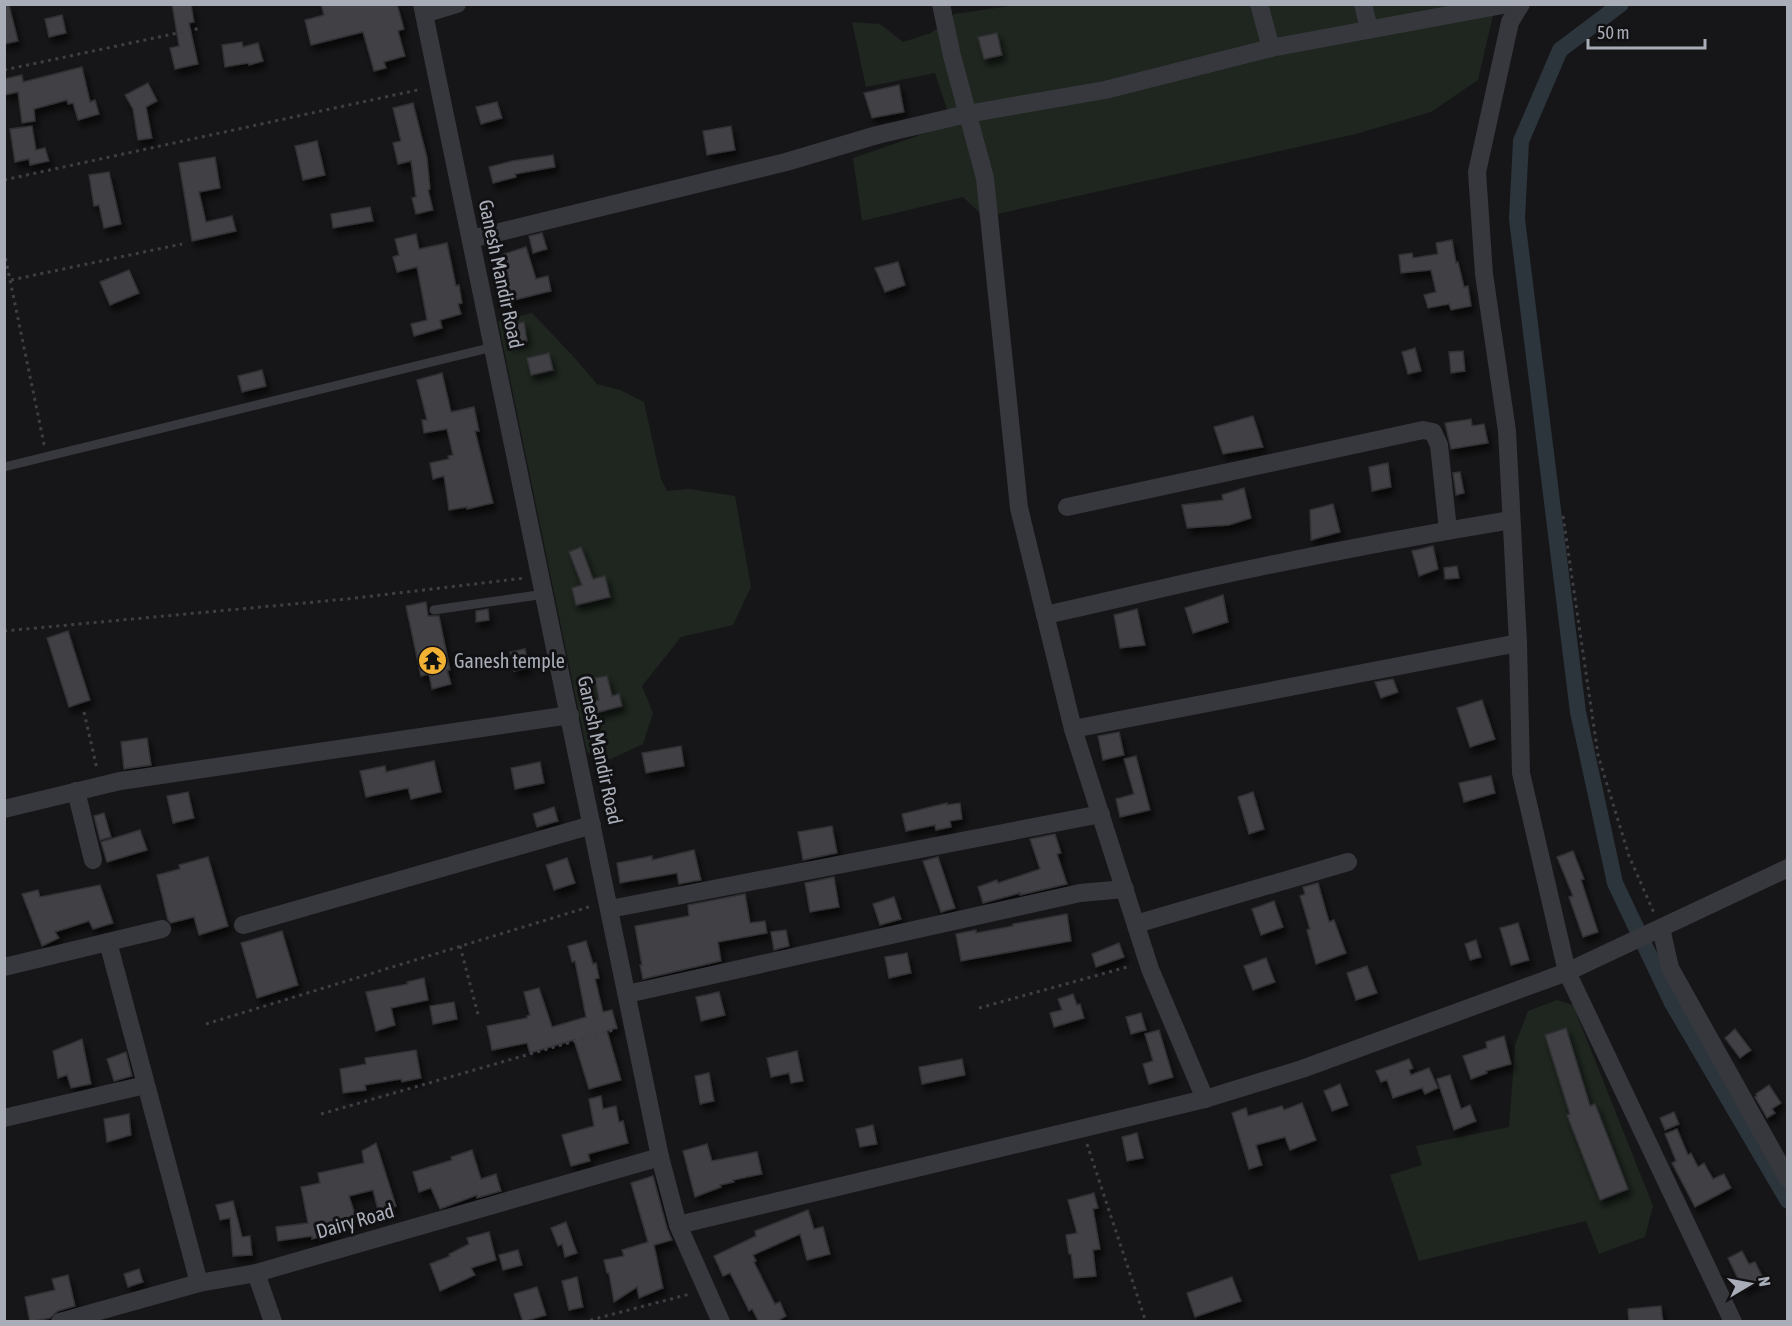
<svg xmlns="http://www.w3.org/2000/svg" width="1792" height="1326" font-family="'Asap Condensed',sans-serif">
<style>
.green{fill:#1e261f}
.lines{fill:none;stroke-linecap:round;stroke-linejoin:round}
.canal{stroke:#2c353c;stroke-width:16}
.building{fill:#404145;stroke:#303034;stroke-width:1.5;filter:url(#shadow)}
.path{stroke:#3d3f44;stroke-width:3;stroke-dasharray:3 4.5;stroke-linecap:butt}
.lane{stroke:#37383d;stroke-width:9}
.street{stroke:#37383d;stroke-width:18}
.labels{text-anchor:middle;stroke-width:6;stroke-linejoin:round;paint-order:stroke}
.street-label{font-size:20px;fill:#a8adb8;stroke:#111113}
.poi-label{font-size:20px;fill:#a8adb8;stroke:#111113;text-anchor:start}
</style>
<defs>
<filter id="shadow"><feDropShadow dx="3.5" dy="6" stdDeviation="3" flood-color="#0009"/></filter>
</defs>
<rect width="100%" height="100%" fill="#161618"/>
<g class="green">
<path d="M1492,4l2,7 -16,69 -47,32 -75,22 -372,83 -21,-20 -101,24 -9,-63 99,-34 -17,-51 -69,14 -14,-65 28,2 23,18 28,-9 24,-19 61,-9z"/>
<path d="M532,313l40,42 25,29 23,6 24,12 17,77 6,12 22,-2 46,7 16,91 -18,38 -52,12 -39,49 11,27 -10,31 -34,16 -22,-8 -89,-431z"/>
<path d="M1557,1000l16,5 80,201 -8,31 -46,17 -13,-33 -167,40 -29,-86 32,-10 -6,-19 93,-19 6,-82 13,-34z"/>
</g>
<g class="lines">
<path class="canal" d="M1621,4l-61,46 -39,91 -4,78 61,493 37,171 57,120 116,198"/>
</g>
<g class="building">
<path d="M172,4h19l3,18 -5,1 9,41 -23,5 -5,-21 9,-2z"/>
<path d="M321,4h76l7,25 -6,2 7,25 -21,6 2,6 -12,3 -11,-39 -52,13 -6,-25 19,-5z"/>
<path d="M9,5l9,36 -14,3v-38z"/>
<path d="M62,15l4,18 -17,4 -4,-18z"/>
<path d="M997,33l5,22 -18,4 -6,-22z"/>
<path d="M242,42l1,5 15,-4 5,18 -14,4 -1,-2 -23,4 -3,-22z"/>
<path d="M82,67l8,35 5,-2 4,14 -21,6 -5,-17 -5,1 -1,-4 -33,9 1,12 -13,2 -4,-31 -14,3v-16l18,-4 1,7z"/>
<path d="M148,83l9,18 -11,6 6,31 -14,2 -5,-31 -8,-14z"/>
<path d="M899,85l5,27 -32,6 -8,-25z"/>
<path d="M497,102l5,16 -21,6 -5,-17z"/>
<path d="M413,103l14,55 3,31 -2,1 5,20 -17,4 -4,-16 4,-1 -5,-36 -13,3 -5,-21 8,-2 -8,-33z"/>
<path d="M32,126l4,24 9,-2 4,13 -19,4 -1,-6 -14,3 -5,-33z"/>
<path d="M731,126l4,24 -28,5 -4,-24z"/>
<path d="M317,141l8,34 -22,5 -8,-34z"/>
<path d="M553,155l2,12 -40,7 1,3 -23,6 -4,-16 23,-6z"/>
<path d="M215,157l5,31 -21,4 7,30 26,-6 4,15 -44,10 -13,-78z"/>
<path d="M109,172l12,52 -17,4 -5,-23 -5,1 -5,-31z"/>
<path d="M370,207l3,14 -40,7 -2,-14z"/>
<path d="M542,233l5,16 -14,4 -4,-17z"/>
<path d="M416,234l3,15 28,-6 9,43 3,-1 3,18 -4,1 3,10 -21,6 2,8 -28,8 -3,-12 16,-4 -10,-53 -20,5 -4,-15 6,-2 -4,-16z"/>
<path d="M1452,240l4,23 2,-1 6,25 4,-1 3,20 -20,4 -2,-6 -21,4 -4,-13 12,-3 -5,-22 -30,3 -2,-18 13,-2 1,5 25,-4 -2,-11z"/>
<path d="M526,247l10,32 12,-3 3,15 -41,10 -5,-21 4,-1 -8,-24z"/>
<path d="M898,262l7,23 -20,7 -10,-24z"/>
<path d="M129,270l10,23 -29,12 -10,-23z"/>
<path d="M524,322l3,19 -15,3 -3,-19z"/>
<path d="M1415,348l6,23 -13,3 -6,-22z"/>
<path d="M1463,351l2,20 -14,2 -2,-21z"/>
<path d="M549,353l4,17 -22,5 -4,-17z"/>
<path d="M262,370l4,16 -24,6 -4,-16z"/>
<path d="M442,373l9,39 23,-5 5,24h-4l18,72 -26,6v-2l-18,3 -5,-34 -11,3 -3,-16 19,-4 -1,-3 5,-1 -6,-26 -23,4 -2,-13h5l-10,-40z"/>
<path d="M1253,416l10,31 -40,7 -9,-27z"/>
<path d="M1471,419l1,7 12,-2 4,19 -37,6 -6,-26z"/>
<path d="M1388,463l3,24 -19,4 -3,-24z"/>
<path d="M1460,472l4,21 -8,2 -3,-22z"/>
<path d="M1244,488l7,30 -22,7 -42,3 -5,-23 41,-5 -1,-5z"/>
<path d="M1333,504l7,28 -29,8 -1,-30z"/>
<path d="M1433,546l5,23 -19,7 -7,-25z"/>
<path d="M581,547l12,32 12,-3 5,21 -34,8 -4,-17 10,-3 -13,-33z"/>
<path d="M1457,566l2,12 -14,1 -1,-11z"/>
<path d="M1223,595l5,27 -35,11 -8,-25z"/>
<path d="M426,602l2,14h11l11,54h-3l4,14 -19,5 -3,-15 -8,2 -15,-70z"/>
<path d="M488,609l1,11 -13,2v-11z"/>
<path d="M1137,609l8,36 -25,3 -6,-33z"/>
<path d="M68,631l22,69 -21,7 -22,-69z"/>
<path d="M525,649l4,19 -15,3 -4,-19z"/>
<path d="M607,676l5,20 7,-2 3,12 -27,7 -4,-11 8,-2 -4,-22z"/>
<path d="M1393,679l5,13 -17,6 -6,-16z"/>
<path d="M1482,700l13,39 -25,8 -13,-39z"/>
<path d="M1119,732l5,23 -21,5 -5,-24z"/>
<path d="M147,738l4,27 -27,4 -3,-27z"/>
<path d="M681,746l3,20 -38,7 -4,-20z"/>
<path d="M1136,756l14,54 -30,7 -4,-18 18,-5 -10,-35z"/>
<path d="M434,761l7,31 -30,7 -3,-11 -42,9 -6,-26 25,-5 1,6z"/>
<path d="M540,762l4,21 -29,6 -4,-21z"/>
<path d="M1491,776l4,17 -31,9 -5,-19z"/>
<path d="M188,792l6,26 -21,5 -6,-27z"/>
<path d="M1253,792l11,37 -15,5 -11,-37z"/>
<path d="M947,803v2l13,-2 2,16 -12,2 1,6 -15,3 -1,-5 -29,6 -4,-17z"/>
<path d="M554,807l4,14 -21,6 -4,-13z"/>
<path d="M104,813l7,24 -11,3 -6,-24z"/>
<path d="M832,826l5,27 -34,7 -5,-28z"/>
<path d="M140,830l7,20 -40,12 -6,-20z"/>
<path d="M1055,834l6,19 -4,1 10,30 -47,11v-2l-37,10 -5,-16 19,-7 1,3 42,-14 -10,-30z"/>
<path d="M694,850l7,30 -22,4 -2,-11 -57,10 -3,-20 35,-7v4z"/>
<path d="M1573,851l11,28 -3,1 17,52 -15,5 -14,-40 4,-1 -16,-39z"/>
<path d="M208,857l20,69 -29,9 -5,-18 -23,6 -3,-3 -11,-45 23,-6 -1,-4z"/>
<path d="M938,857l17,51 -14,4 -18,-51z"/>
<path d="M567,858l8,25 -21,7 -8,-25z"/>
<path d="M834,877l5,30 -29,5 -5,-29z"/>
<path d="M1318,883l11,39 5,-2 12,33 -30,11 -9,-34 3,-1 -10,-33 5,-2 -2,-7z"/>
<path d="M100,885l13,38 -20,6 -4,-8 -34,11 4,6 -17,8 -20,-52 16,-4 2,7z"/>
<path d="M745,894l5,29 15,-2 2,12 -49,9 3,19 -78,18 -3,-14h2l-7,-39 54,-10 -1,-11z"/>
<path d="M894,897l7,22 -21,6 -7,-21z"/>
<path d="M1274,901l9,26 -22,8 -9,-26z"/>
<path d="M1067,914l4,27 -110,20 -5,-27 20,-4v3l37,-7v-2z"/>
<path d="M1518,923l11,37 -18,5 -11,-37z"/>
<path d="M786,930l3,16 -15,4 -3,-18z"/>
<path d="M282,931l16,54 -41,13 -16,-55z"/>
<path d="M1476,940l5,17 -11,3 -5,-16z"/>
<path d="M586,941l7,23 3,-1 3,15 -4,1 8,33 9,-2 5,18 -10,3 14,49 -32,9 -15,-49 -44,13 -3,-10 -35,7 -5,-24 40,-8v-2l3,-1 -6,-23 15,-4 13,39 34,-10 -11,-56 -3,1 -4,-16z"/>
<path d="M1119,943l5,14 -28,10 -4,-13z"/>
<path d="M907,953l4,20 -22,5 -4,-21z"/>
<path d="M1266,958l9,24 -22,8 -9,-24z"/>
<path d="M1367,966l10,27 -21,7 -9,-27z"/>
<path d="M424,978l4,22 -37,8 4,17 -19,6 -10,-39 42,-8 -1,-2z"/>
<path d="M719,992l6,23 -24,6 -5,-24z"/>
<path d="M1073,994l4,11 3,-1 4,14 -30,9 -4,-14 12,-3 -4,-11z"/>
<path d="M454,1002l3,17 -24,5 -3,-18z"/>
<path d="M1141,1013l5,17 -15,4 -5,-17z"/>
<path d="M1566,1028l24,78 5,-2 33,85 -28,11 -33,-85 3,-1 -25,-79z"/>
<path d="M1735,1029l16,21 -11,8 -15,-20z"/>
<path d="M1159,1030l14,47 -24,7 -6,-20 10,-3 -8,-27z"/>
<path d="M1504,1036l7,28 -25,7 1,2 -16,6 -8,-23 24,-8 -1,-6z"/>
<path d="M82,1039l9,45 -20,4 -4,-13 -9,3 -5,-27z"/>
<path d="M416,1050l5,28 -19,4 -1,-3 -36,6 1,5 -23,3 -3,-24 26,-5 -1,-6z"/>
<path d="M797,1051l6,30 -12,2 -2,-10 -18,4 -4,-19z"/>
<path d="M126,1052l6,24 -18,5 -7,-22z"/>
<path d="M962,1059l3,16 -43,9 -3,-17z"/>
<path d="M1409,1059l4,9 -4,2 2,5 18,-7 9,20 -13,6 -3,-6 -29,10 -6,-18 -6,2 -5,-11z"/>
<path d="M709,1073l5,28 -14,3 -5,-28z"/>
<path d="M1450,1075l11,34 9,-4 6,16 -22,9 -17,-51z"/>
<path d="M1340,1084l8,21 -16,6 -8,-20z"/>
<path d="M1769,1085l12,18 -9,6 3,4 -8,5 -12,-21 2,-1 -1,-2z"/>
<path d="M601,1096l2,13 13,-3 3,16 4,-1 5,22 -40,11 2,7 -19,5 -9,-31 32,-9 -5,-27z"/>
<path d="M1302,1103l14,37 -26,10 -5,-13 -29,8 6,20 -13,4 -17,-56 14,-5 2,8 34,-10 2,4z"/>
<path d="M1674,1112l5,12 -14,6 -5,-12z"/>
<path d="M129,1114l2,21 -24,7 -3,-23z"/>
<path d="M873,1125l4,19 -17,3 -4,-18z"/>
<path d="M1677,1129l11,26 3,-2 7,14 6,-4 9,16 11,-5 7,14 -36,19 -23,-44 4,-2 -11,-27z"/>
<path d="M1137,1133l6,25 -16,3 -5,-24z"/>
<path d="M376,1143l20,63 -17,8 -6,-24 -24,6 8,25 -19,5 1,4 -8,2v2l-19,5v-3l-34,5 -2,-14 32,-4 -7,-36 19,-4 -2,-10 46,-10 -2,-12z"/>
<path d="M707,1144l5,17 45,-9 5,22 -29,6 1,2 -14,3 1,2 -26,10 -12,-46z"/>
<path d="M472,1150l9,29 15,-5 5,17 -24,7v-3l-37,14 -9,-21 -12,4 -6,-20 39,-12 -1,-3z"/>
<path d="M653,1176l14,52 5,12 -18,5 9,43 -24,10 -2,-11 -23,15 -5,-29h-2l-3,-13 20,-4 -2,-6 26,-8 -17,-59z"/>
<path d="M1094,1193l4,15 -5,1 7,40 -7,1 3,26 -22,2 -3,-24h-2l-3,-19 11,-2 -9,-33z"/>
<path d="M233,1201l9,36 8,-1 2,19 -19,1 -3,-38 -10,2 -4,-15z"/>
<path d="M808,1210l6,19 9,-2 7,27 -23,6 -7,-26 -47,21 3,6 -2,1 21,42 5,-2 6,14 -10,6h-17l-7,-13 -3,2 -19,-38 -7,3 -9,-20 42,-20 -1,-5z"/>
<path d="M566,1222l11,31 -12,4 -3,-13 -4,2 -7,-18z"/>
<path d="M489,1232l7,28 -25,8 4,7 -35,16 -10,-27 20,-8 -1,-2 20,-10 -2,-6z"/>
<path d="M518,1250l4,15 -19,5 -4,-15z"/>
<path d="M1742,1251l7,13 6,-2 8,16 -20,11 -15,-31z"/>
<path d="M139,1269l4,13 -15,5 -4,-13z"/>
<path d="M68,1275l7,31 -17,5 -8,7 -20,4 -5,-25 30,-7 -3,-11z"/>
<path d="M577,1277l6,30 -14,3 -7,-29z"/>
<path d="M1232,1277l9,24 -46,16 -8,-24z"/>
<path d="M537,1287l9,28 -23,7 -9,-28z"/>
<path d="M1661,1306l2,16h-34l-1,-13z"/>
</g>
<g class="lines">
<g class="path">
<path d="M4,70l197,-42"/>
<path d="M4,180l418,-91"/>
<path d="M4,251l40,193 2,1"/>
<path d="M11,280l171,-36"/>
<path d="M1563,516l35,239 31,101 25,57"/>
<path d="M4,631l343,-32 178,-21"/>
<path d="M84,712l13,57"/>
<path d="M460,946l19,72"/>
<path d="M979,1008l152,-42"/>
<path d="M206,1024l386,-118"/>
<path d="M321,1114l296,-85"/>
<path d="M1087,1144l59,178"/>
<path d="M583,1322l107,-28"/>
</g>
<g class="lane">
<path d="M4,467l489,-120"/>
<path d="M434,610l111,-16"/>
</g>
<g class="street">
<path d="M422,4l238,1153 18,68 43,97"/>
<path d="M941,4l11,52 33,122 34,330 54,221 77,240 55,130"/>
<path d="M1259,4l12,44"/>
<path d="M1363,4l6,25"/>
<path d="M1521,4l-11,18 -33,150 7,102 23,157 11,212 3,130 46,199 166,350"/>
<path d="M424,14l33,-10"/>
<path d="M471,239l315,-77 91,-27 90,-21 138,-24 166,-42 237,-44"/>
<path d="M1067,507l356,-77 10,2 6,13 9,85"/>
<path d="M1045,615c70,-15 140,-33 210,-47 85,-18 171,-34 256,-48"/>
<path d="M1073,729l445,-86"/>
<path d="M76,791l17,69"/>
<path d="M4,809l116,-28 450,-66"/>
<path d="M610,909l491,-95"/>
<path d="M1136,924l212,-62"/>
<path d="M243,925l349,-100"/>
<path d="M1661,928l9,40 118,211"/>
<path d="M108,942l91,341"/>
<path d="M4,967l158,-38"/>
<path d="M627,994l453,-101 45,-4"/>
<path d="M4,1118l141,-33"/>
<path d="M678,1225l527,-126 97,-30 265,-97 221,-104"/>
<path d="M256,1273l17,49"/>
<path d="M60,1322l139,-39 57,-10 404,-116"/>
</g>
</g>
<defs>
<symbol id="temple-disc" viewBox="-11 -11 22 22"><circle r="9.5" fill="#f2b134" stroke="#111113"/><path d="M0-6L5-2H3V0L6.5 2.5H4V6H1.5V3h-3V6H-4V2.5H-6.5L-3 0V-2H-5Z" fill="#111"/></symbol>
</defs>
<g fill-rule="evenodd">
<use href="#temple-disc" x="416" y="644" width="33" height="33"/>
</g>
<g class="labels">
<g class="street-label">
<text transform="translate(501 274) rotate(78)" y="7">Ganesh Mandir Road</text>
<text transform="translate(600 750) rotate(78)" y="7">Ganesh Mandir Road</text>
<text transform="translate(355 1221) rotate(-16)" y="7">Dairy Road</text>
</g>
<g class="poi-label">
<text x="454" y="668">Ganesh temple</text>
</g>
</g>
<rect width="1792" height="1326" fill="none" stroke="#a8adb8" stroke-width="12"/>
<g transform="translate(1750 1284) rotate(80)" stroke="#111113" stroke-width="4.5" paint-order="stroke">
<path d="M0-4.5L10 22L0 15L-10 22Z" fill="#a8adb8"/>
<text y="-9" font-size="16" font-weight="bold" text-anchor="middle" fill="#a8adb8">N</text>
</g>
<path d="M1588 39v9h117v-9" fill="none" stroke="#a8adb8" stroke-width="3"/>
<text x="1597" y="39" font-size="18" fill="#a8adb8" stroke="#111113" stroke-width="4.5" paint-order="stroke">50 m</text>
</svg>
